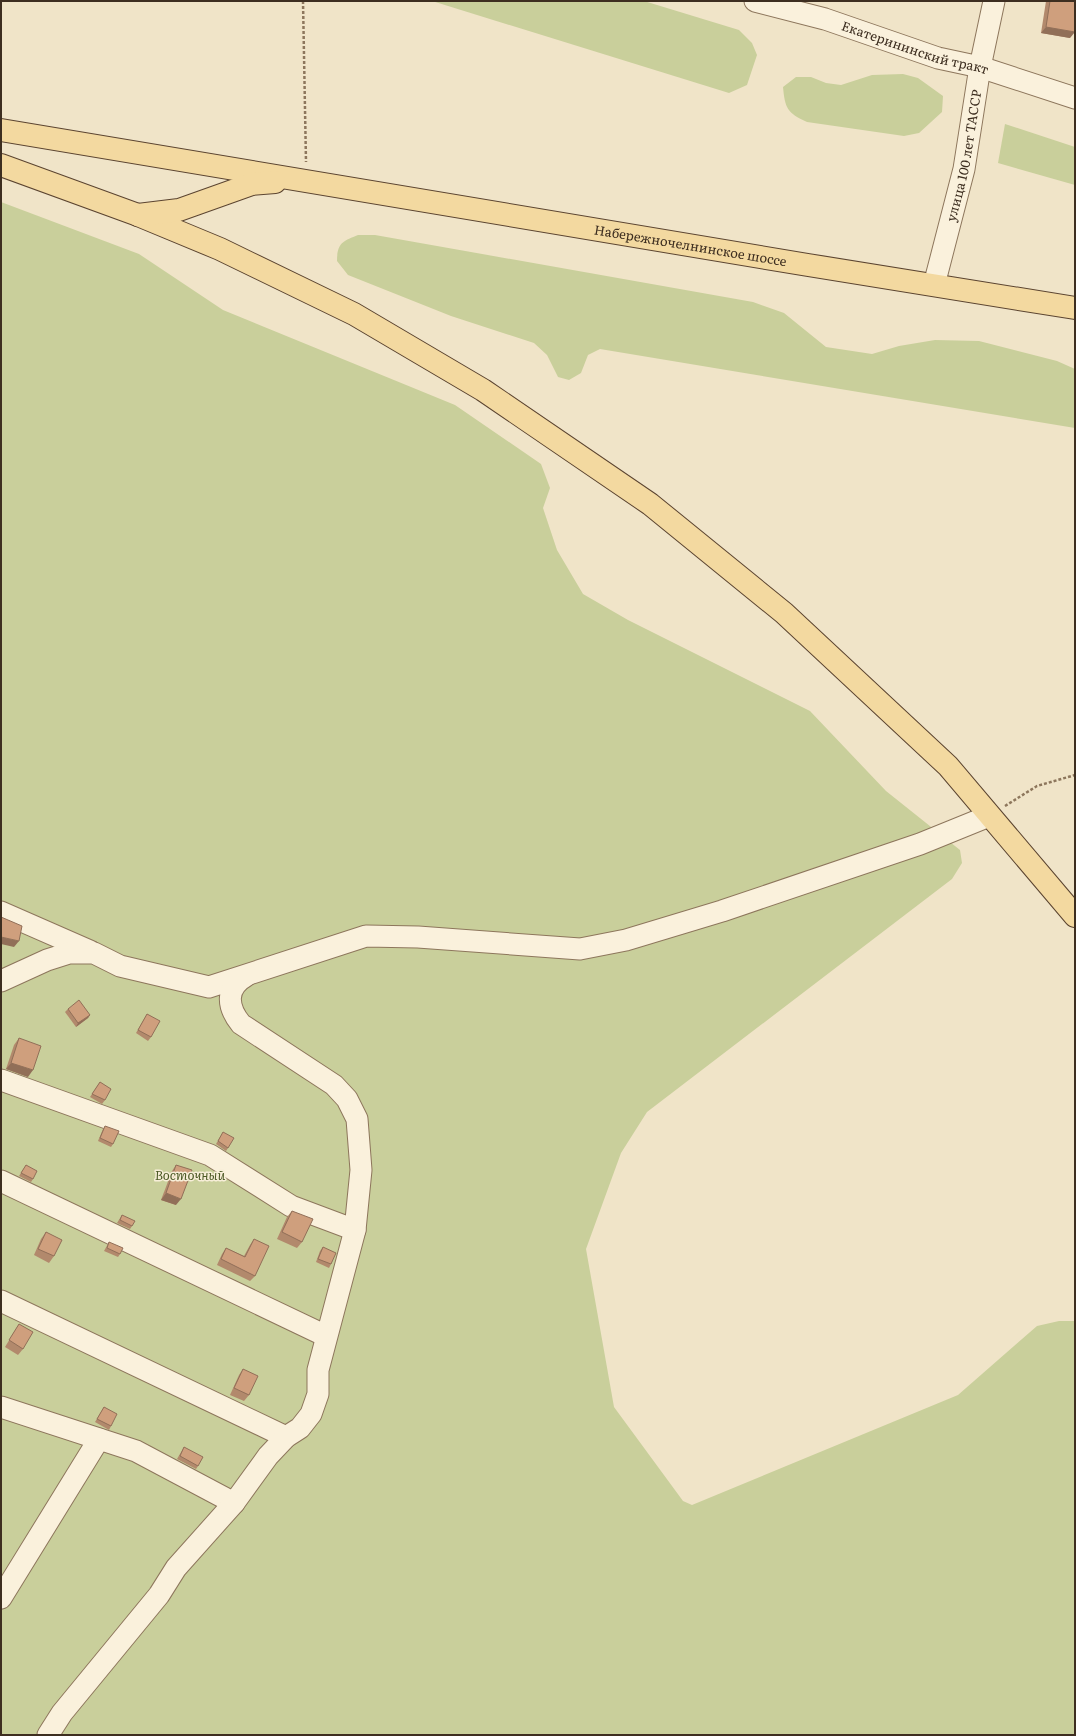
<svg xmlns="http://www.w3.org/2000/svg" width="1076" height="1736" font-family="Literata,serif">
<style>
.green{fill:#c9cf9b}
.lines{fill:none;stroke-linecap:round;stroke-linejoin:round}
.minor-casing{stroke:#8d765c;stroke-width:23}
.major-casing{stroke:#5b4430;stroke-width:24}
.path{stroke:#8d765c;stroke-width:2.5;stroke-dasharray:3 2;stroke-linecap:butt}
.minor{stroke:#faf1dc;stroke-width:21}
.major{stroke:#f3d9a0;stroke-width:22}
.wall{fill:#b2896c}
.shaded-wall{fill:#916f58}
.building{fill:#cf9f7d;stroke:#916f58}
.labels{text-anchor:middle;stroke-width:3;stroke-linejoin:round;paint-order:stroke}
.street-label{font-size:13px;fill:#3d2e20;stroke:#f7eed8}
.park-label{font-size:13px;font-style:italic;fill:#4d5a26;stroke:#f7eed8}
</style>
<rect width="100%" height="100%" fill="#f0e4c8"/>
<g class="green">
<path d="M432,1h212l95,29 13,13 5,12 -10,30 -18,8z"/>
<path d="M903,74l15,4 25,18 -1,16 -23,21 -15,3 -97,-14c-20,-9 -22,-14 -24,-35l13,-10h15l15,6 15,2 31,-10z"/>
<path d="M1005,124l70,23v38l-77,-22z"/>
<path d="M1,202l138,52 84,56 232,95 86,59 9,24 -7,20 14,42 26,44 45,26 182,91 76,80 74,59 2,13 -10,16 -305,233 -26,41 -35,96 28,158 69,94 9,4 266,-110 79,-69 22,-5h16v414h-1074z"/>
<path d="M358,235h17l378,67 31,11 42,34 46,7 27,-8 36,-6 44,1 78,20 18,8v59l-475,-79 -12,6 -7,18 -12,7 -11,-3 -11,-22 -13,-12 -83,-27 -103,-41 -11,-14c0,-18 6,-20 21,-26z"/>
</g>
<g class="lines">
<defs>
<g id="minor">
<path id="s1" d="M755,1l70,18 113,39 42,9 95,31"/>
<path id="s2" d="M934,285l30,-116 16,-102 14,-66"/>
<path d="M1,912l89,39"/>
<path d="M1,981l46,-21 22,-7h25l26,13 89,21 157,-51 52,1 162,12 46,-9 96,-29 198,-67 69,-28"/>
<path d="M1,1080l209,75 81,51 64,24"/>
<path d="M1,1181l325,155"/>
<path d="M1,1301l285,136"/>
<path d="M1,1407l135,44 98,52"/>
<path d="M1,1598l98,-159"/>
<path d="M48,1735l14,-22 97,-118 17,-27 58,-65 34,-47 18,-19 14,-9 11,-14 7,-20v-24l37,-140 6,-60 -4,-51 -10,-20 -13,-14 -93,-61c-14,-17 -16,-36 5,-48"/>
</g>
<g id="major">
<path id="s3" d="M1,130l807,135 267,43"/>
<path d="M1,165l137,50 82,34 134,65 129,76 167,114 134,109 164,153 127,150"/>
<path d="M138,215l41,-5 73,-26 23,-2"/>
</g>
</defs>
<use href="#minor" class="minor-casing"/>
<use href="#major" class="major-casing"/>
<g class="path">
<path d="M303,1l3,161"/>
<path d="M1005,806l32,-20 38,-11"/>
</g>
<use href="#minor" class="minor"/>
<use href="#major" class="major"/>
</g>
<g class="wall">
<path d="M1046,1h29l-5,37 -29,-5z"/>
<path d="M68,1009l22,6 -2,3 -12,9 -11,-15z"/>
<path d="M147,1014l4,23 -3,4 -12,-8z"/>
<path d="M19,1038l9,39 -22,-8 8,-24z"/>
<path d="M100,1082l5,18 -3,4 -12,-7z"/>
<path d="M105,1126l8,18 -2,3 -13,-6 5,-12z"/>
<path d="M223,1132l5,16 -2,3 -10,-7z"/>
<path d="M26,1165l7,14 -2,3 -12,-6z"/>
<path d="M176,1165v40l-15,-5 11,-29z"/>
<path d="M292,1211l10,31 -5,6 -20,-9 10,-22z"/>
<path d="M122,1215l10,11 -2,3 -13,-6z"/>
<path d="M46,1232l8,24 -5,7 -15,-8 7,-16z"/>
<path d="M254,1239l1,37 -5,5 -33,-16 5,-11 4,-6 18,8 6,-11z"/>
<path d="M109,1242l11,12 -2,3 -14,-6z"/>
<path d="M323,1247l8,17 -2,4 -13,-6 4,-11z"/>
<path d="M19,1324l4,25 -5,6 -13,-8z"/>
<path d="M243,1369l6,26 -5,6 -14,-6 9,-20z"/>
<path d="M104,1407l7,19 -2,4 -14,-8z"/>
<path d="M184,1447l14,19 -2,3 -19,-10z"/>
</g>
<g class="shaded-wall">
<path d="M1046,27l29,5 -5,6 -29,-5z"/>
<path d="M1,937l18,4 -5,6 -13,-3z"/>
<path d="M90,1015l-2,3 -12,9 2,-4z"/>
<path d="M11,1063l22,7 -5,7 -22,-8z"/>
<path d="M166,1193l15,6 -5,6 -15,-5z"/>
</g>
<g class="building">
<path d="M1050,1h25v31l-29,-5z"/>
<path d="M1,917l21,9 -3,15 -18,-4z"/>
<path d="M79,1000l11,15 -12,8 -10,-14z"/>
<path d="M147,1014l13,7 -9,16 -13,-7z"/>
<path d="M19,1038l22,8 -8,24 -22,-7z"/>
<path d="M100,1082l11,7 -6,11 -13,-6z"/>
<path d="M105,1126l14,5 -6,13 -13,-6z"/>
<path d="M223,1132l11,6 -6,10 -10,-7z"/>
<path d="M26,1165l11,6 -4,8 -12,-6z"/>
<path d="M176,1165l16,5 -11,29 -15,-6z"/>
<path d="M292,1211l21,8 -11,23 -20,-10z"/>
<path d="M122,1215l13,6 -3,5 -12,-6z"/>
<path d="M46,1232l16,8 -8,16 -16,-7z"/>
<path d="M254,1239l15,7 -14,30 -34,-17 5,-11 19,9z"/>
<path d="M109,1242l14,6 -3,6 -13,-6z"/>
<path d="M323,1247l13,6 -5,11 -13,-5z"/>
<path d="M19,1324l14,8 -10,17 -14,-9z"/>
<path d="M243,1369l15,7 -9,19 -15,-7z"/>
<path d="M104,1407l13,7 -6,12 -14,-7z"/>
<path d="M184,1447l19,10 -5,9 -18,-10z"/>
</g>
<g class="labels">
<g class="street-label">
<text dy="5" stroke="none"><textPath href="#s1" startOffset="167">Екатерининский тракт</textPath></text>
<text dy="5" stroke="none"><textPath href="#s2" startOffset="133">улица 100 лет ТАССР</textPath></text>
<text dy="5" stroke="none"><textPath href="#s3" startOffset="699">Набережночелнинское шоссе</textPath></text>
</g>
<g class="park-label">
<text x="190" y="1180">Восточный</text>
</g>
</g>
<rect width="1076" height="1736" fill="none" stroke="#3d2e20" stroke-width="4"/>
</svg>
